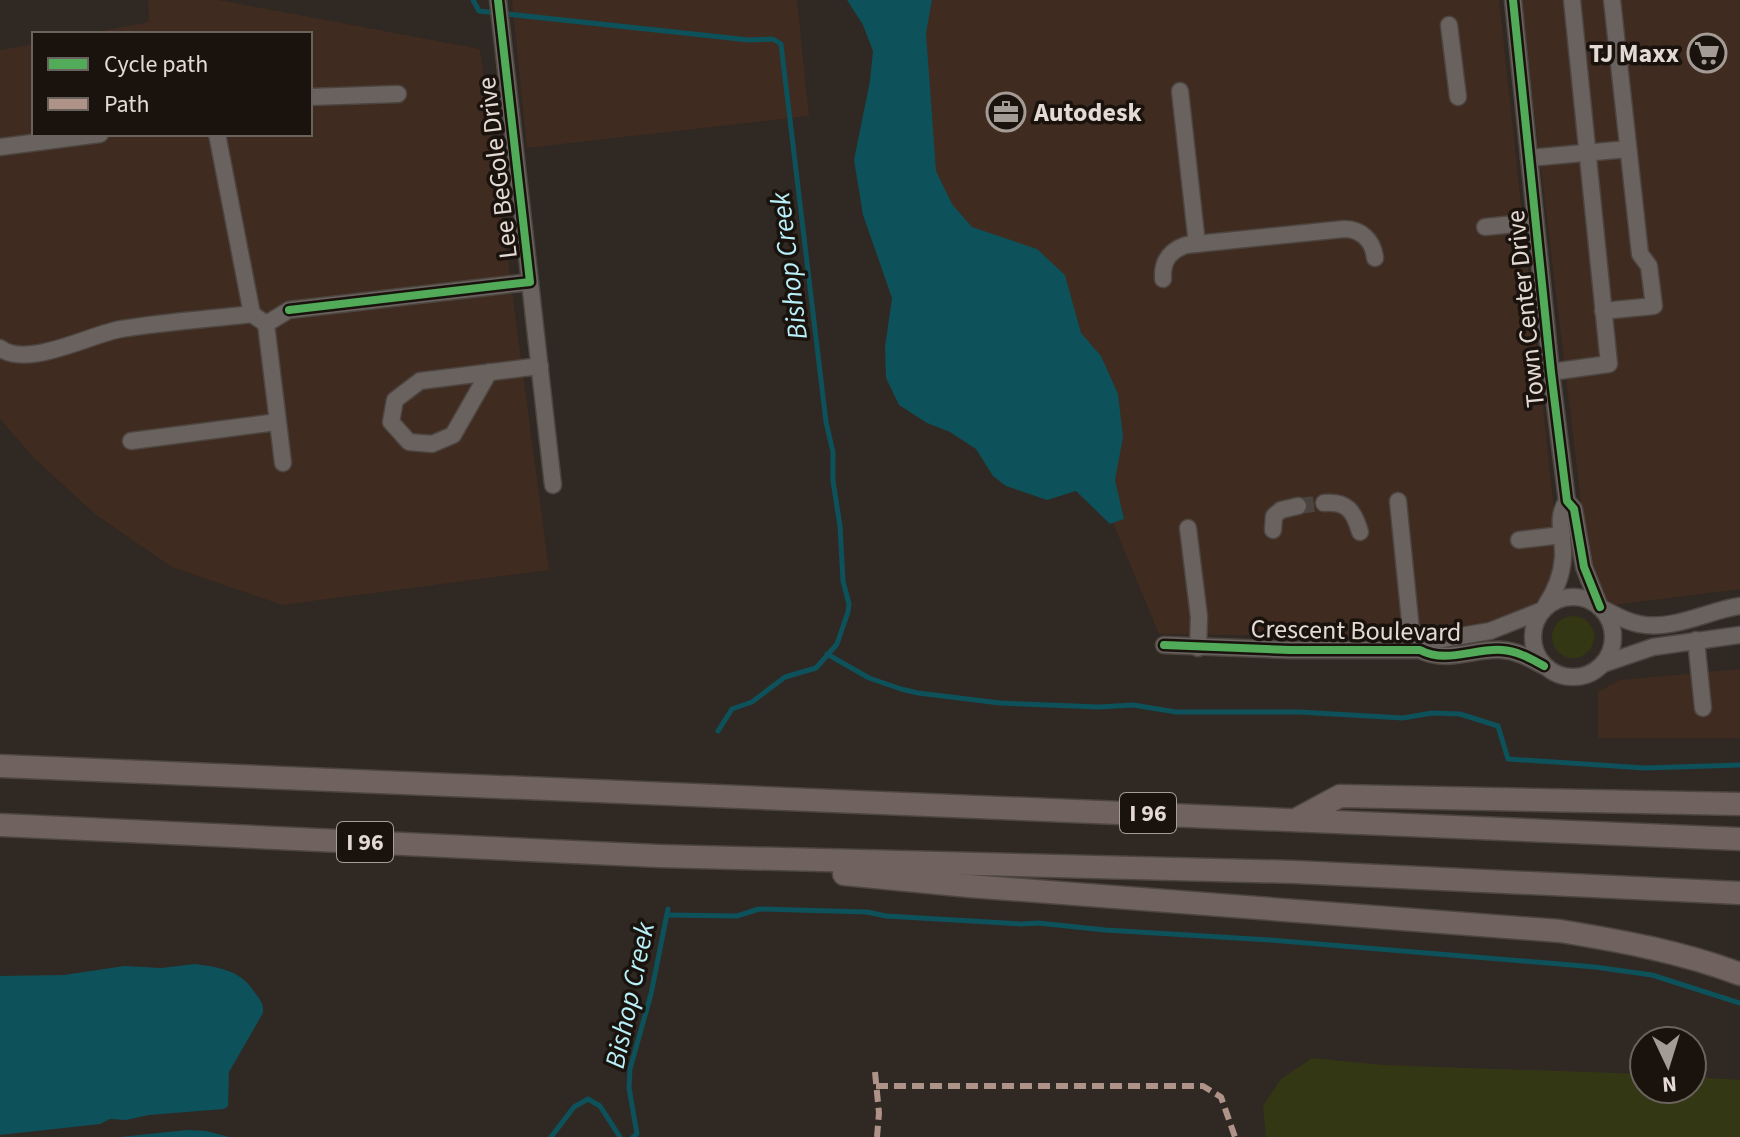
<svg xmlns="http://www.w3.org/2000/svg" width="1740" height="1137" font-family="'Source Sans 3',sans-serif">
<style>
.built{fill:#3f2b1f}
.green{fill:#343713}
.water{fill:#0d515a}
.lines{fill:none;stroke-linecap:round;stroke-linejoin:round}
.stream{stroke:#0d515a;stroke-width:5}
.minor-tunnel{stroke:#4b433d;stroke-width:16;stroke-dasharray:16 8;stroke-linecap:butt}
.minor-casing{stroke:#4d4540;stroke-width:19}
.highway-casing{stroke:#4d4540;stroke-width:25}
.minor{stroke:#69625e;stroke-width:16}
.highway{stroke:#70625e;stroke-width:22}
.quiet{stroke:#af9288;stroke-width:6;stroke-dasharray:12 6;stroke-linecap:butt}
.cycleway-casing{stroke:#19120d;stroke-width:13}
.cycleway{stroke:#51ab58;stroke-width:8}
.labels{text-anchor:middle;stroke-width:7;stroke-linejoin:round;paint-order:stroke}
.shield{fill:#19120d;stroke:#a79d98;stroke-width:2}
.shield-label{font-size:24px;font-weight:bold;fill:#e4d9d3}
.poi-label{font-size:26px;font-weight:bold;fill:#e4d9d3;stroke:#19120d;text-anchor:end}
.street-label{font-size:26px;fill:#e4d9d3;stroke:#19120d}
.water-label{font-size:28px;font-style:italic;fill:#b8eff8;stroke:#19120d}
</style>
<rect width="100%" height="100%" fill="#302823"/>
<g class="built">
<path d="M148,0h71l261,49 69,521 -267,35 -110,-38 -76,-52 -63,-58 -33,-38v-369l34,-6v90h276v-100h-226l65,-12z"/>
<path d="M512,0h285l12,116 -282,32z"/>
<path d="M894,0h605l57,528 -4,54 -13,20 -28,15 -45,12 -71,8 -236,-3 -63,-152 -208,-313z"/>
<path d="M1521,0h219v589l-127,16 -21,-11z"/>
<path d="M1740,669v69h-142v-46l22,-12z"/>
</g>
<g class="green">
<circle cx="1573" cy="637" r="21"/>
<path d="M1312,1058l71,7 261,9v15h48v-12l48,3v57h-474l-3,-31 18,-27z"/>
</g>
<g class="water">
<path d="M847,0h85l-6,33 10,138 16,33 20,23 65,22 28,26 16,58 20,23 17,38 5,43 -8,43 9,39 -14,5 -34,-33 -29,9 -41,-14 -13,-10 -17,-27 -26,-17 -23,-9 -28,-18 -13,-27 -1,-31 7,-49 -29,-83 -9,-55 16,-79 3,-30 -10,-26z"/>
<path d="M195,964c22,3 45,6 58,26 6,9 11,12 10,23l-34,59 -1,34 -4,3 -75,6 -23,5 -16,-1 -10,5 -100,11v-159l64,-1 60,-9 37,2z"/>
<path d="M187,1130l19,1 23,6h-109z"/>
</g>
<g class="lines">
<g class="stream">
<path d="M473,0l6,11 270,29 24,-1 8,5 45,378 7,30v29l7,45 3,55 6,23 -1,8 -11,32 -21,24 -31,9 -33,25 -20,7 -14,22"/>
<path d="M827,654l42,24 32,11 17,4 82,10 99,4 34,-2 43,7h123l104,6 29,-5 28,1 38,12 10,33 137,9 95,-3"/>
<path d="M667,915l70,1 22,-7 108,3 19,4 135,8 17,-1 67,7 165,10 325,27 57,8 88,28"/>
<path d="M551,1137l23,-30 14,-8 12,7 20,31"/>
<path d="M633,1137l4,-3 -8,-46 1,-19 21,-75 17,-85"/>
</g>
<path class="minor-tunnel" d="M1298,506l26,-3"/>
<defs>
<g id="minor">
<path d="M1513,0l38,372 16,129 7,8 10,58 16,40"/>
<path d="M1449,25l9,72"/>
<path d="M1180,91l17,153"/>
<path d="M310,97l88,-3"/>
<path d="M217,134l35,180"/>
<path d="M0,147l100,-13"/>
<path d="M1529,158l99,-9"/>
<path d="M1485,227l50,-5"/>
<path d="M1163,279c-1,-18 6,-28 23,-34l158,-16c17,0 29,11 31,29"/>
<path d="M530,282l23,203"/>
<path d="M1603,311l51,-5 -5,-40 -9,-12 -28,-254"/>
<path d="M266,324l17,139"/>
<path d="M0,348c27,21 91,-14 121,-19 43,-7 87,-10 131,-15l14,10 23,-14 241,-28 -32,-282"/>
<path d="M489,372l-36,63 -21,9 -23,-2 -18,-20 4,-22 25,-19 120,-15"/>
<path d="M1551,372l58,-8 -37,-364"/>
<path d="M131,441l146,-19"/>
<path d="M1398,501l15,149"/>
<path d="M1324,503c23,-2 30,8 36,29"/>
<path d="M1188,528l11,89 -1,31"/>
<path d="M1273,530l1,-14 7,-6 17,-4"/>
<path d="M1519,540l43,-5"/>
<circle cx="1573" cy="637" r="40"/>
<path d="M1546,605c10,-15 16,-30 17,-48 1,-21 -8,-39 4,-56"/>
<path d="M1603,609c12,6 23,13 36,15 33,7 68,-13 101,-18"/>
<path d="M1696,640l7,68"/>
<path d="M1164,645l126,5h130c26,14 54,-2 82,0 16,1 29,9 42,16"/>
<path d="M1420,650l11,-9 59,-10 53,-21"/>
<path d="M1603,664l50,-17 87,-12"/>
</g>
<g id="highway">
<path d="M0,766l1740,73"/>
<path d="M1299,818l41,-22 400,8"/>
<path d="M0,825l659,31 636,16 445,21"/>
<path d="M844,874l125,12 591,45c61,10 122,21 180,43"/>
</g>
</defs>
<use href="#minor" class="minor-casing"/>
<use href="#highway" class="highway-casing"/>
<use href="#minor" class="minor"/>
<use href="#highway" class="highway"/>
<g class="quiet">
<path d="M875,1072l4,41 -2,24"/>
<path d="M876,1086h327l18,11 14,40"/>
</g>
<defs>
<g id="cycleway">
<path d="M1513,0l38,372 16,129 7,8 10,58 16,40"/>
<path d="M289,310l241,-28 -32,-282"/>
<path d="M1164,645l126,5h130c26,14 54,-2 82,0 16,1 29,9 42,16"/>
</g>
</defs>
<use href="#cycleway" class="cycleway-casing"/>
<use href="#cycleway" class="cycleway"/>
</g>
<defs>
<symbol id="supermarket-ring" viewBox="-11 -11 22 22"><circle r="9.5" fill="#19120d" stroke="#a59b95" stroke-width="1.5"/><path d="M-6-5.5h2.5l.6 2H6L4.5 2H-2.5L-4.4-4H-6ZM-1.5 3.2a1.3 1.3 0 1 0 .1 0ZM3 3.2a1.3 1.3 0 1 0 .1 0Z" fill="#a59b95"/></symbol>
<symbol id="office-ring" viewBox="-11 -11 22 22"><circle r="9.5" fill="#19120d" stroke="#a59b95" stroke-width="1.5"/><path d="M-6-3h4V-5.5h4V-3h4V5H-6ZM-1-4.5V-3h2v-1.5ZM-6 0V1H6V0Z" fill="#a59b95"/></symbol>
</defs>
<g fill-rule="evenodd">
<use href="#supermarket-ring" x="1685" y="31" width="44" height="44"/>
<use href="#office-ring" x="984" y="90" width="44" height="44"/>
</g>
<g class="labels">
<g class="shield">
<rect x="1120" y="793" width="56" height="40" rx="6"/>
<rect x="337" y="822" width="56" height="40" rx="6"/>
</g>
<g class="shield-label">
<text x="1148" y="821">I 96</text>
<text x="365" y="850">I 96</text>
</g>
<g class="poi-label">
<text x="1679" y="62">TJ Maxx</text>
<text x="1034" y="121" text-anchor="start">Autodesk</text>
</g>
<g class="street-label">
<text transform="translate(497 168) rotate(-97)" y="9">Lee BeGole Drive</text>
<text transform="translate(1525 309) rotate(-96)" y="9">Town Center Drive</text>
<text transform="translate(1356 630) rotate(1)" y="9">Crescent Boulevard</text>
</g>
<g class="water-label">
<text transform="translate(788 266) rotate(-97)" y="10">Bishop Creek</text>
<text transform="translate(629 995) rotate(-78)" y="10">Bishop Creek</text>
</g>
</g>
<rect x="32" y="32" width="280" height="104" fill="#19120d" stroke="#6a625c" stroke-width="2"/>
<rect x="48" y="58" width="40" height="12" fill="#51ab58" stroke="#6a625c" stroke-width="2"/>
<text x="104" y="72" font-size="24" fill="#e4d9d3">Cycle path</text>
<rect x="48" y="98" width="40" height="12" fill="#af9288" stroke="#6a625c" stroke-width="2"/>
<text x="104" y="112" font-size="24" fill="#e4d9d3">Path</text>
<g transform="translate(1668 1065) rotate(176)"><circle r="38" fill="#19120d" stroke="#6a625c" stroke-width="2"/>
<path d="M0-6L14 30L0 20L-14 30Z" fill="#a59b95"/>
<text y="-12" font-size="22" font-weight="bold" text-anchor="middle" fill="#e4d9d3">N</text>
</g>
</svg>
